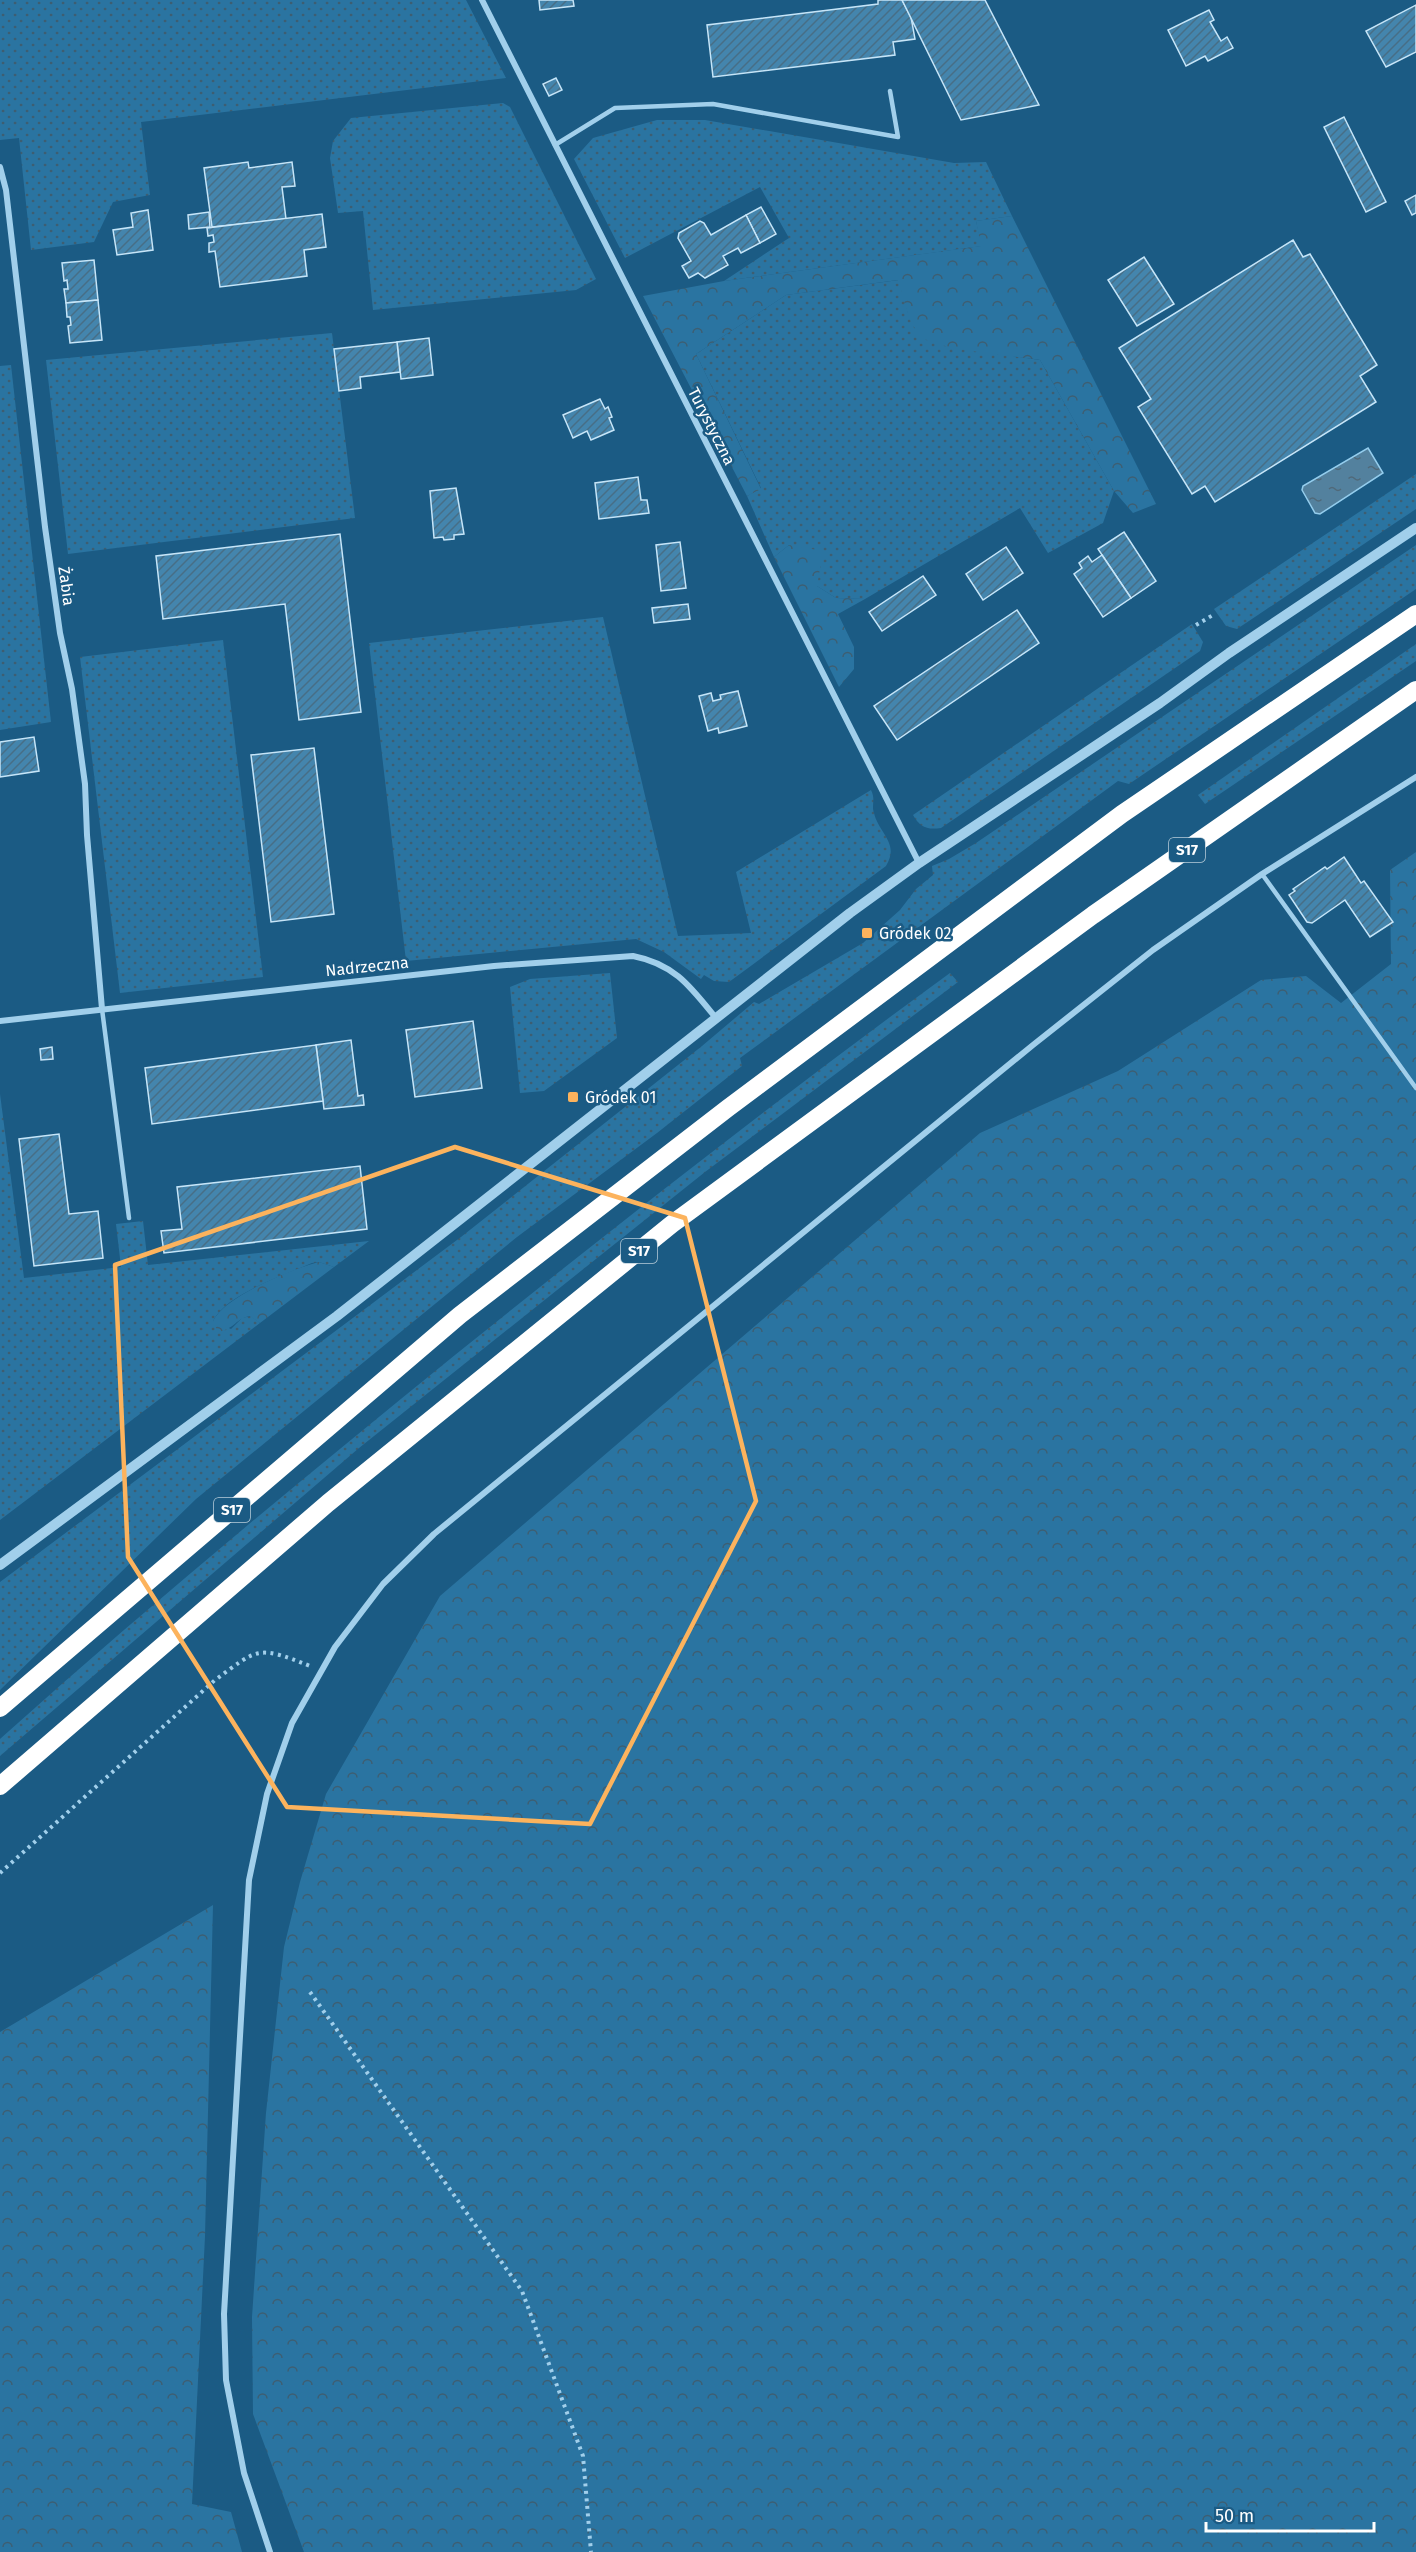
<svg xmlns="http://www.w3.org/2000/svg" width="1416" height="2552" font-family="'Fira Sans',sans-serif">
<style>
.grass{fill:url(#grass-dots)}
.forest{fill:url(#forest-crowns)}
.water{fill:url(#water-ripples);stroke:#94cded;stroke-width:1.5}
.building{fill:url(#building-hatch);stroke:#c6e5f8;stroke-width:1.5}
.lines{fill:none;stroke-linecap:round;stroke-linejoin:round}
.path{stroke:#a1cfeb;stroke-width:4;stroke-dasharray:3 4.5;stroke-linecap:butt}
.service{stroke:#a1cfeb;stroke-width:4.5}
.minor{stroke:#a1cfeb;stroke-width:6}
.tertiary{stroke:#a1cfeb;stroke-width:10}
.motorway{stroke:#fff;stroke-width:18}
.marked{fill:none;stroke:#fcb35d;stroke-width:4.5;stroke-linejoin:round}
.poi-dot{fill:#fcb35d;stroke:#1b5b84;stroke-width:2}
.labels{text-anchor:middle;stroke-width:5;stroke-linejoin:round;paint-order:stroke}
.shield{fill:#1b5b84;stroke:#bbceda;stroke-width:1.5}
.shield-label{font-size:15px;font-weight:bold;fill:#fff}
.street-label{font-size:16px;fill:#fff;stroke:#1b5b84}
.poi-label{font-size:16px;fill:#fff;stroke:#1b5b84;text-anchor:start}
</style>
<defs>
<pattern id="grass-dots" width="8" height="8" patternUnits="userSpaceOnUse" patternTransform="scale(1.5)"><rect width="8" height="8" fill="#2a74a1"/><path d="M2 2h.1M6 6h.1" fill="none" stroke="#3d5e72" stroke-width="1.8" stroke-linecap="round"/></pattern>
<pattern id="forest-crowns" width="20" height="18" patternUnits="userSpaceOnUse" patternTransform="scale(1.5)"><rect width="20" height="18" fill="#2a74a1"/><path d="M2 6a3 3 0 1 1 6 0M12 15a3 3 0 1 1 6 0" fill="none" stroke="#3d5e72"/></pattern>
<pattern id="water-ripples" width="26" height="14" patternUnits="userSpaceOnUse" patternTransform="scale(1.5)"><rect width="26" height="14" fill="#53819e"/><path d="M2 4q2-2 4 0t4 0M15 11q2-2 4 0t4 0" fill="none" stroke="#506979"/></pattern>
<pattern id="building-hatch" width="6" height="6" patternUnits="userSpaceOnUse" patternTransform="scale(1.5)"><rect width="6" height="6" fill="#4485ad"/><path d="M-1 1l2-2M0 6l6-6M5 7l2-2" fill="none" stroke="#476e86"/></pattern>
</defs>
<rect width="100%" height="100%" fill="#1b5b84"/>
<g class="grass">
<path d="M0,0h466l40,78 -365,44 9,73 -37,7 -19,40 -63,8 -12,-112 -19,2z"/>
<path d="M503,103l7,4 86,172 -20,11 -203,20 -10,-99 -25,2 -8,-55 3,-17 18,-23z"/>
<path d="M657,120h48l249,43 32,-1 26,54 -36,5 6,25 -258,35 65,-43 -29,-51 -135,71 -51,-99 19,-21z"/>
<path d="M899,280l9,33 64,37 68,10 74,131 -11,32 -55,30 -28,-45 -155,91 -29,-1 -19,-12 -28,-41 -15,12 -27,-61 14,-8 -65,-134 90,-59z"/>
<path d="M332,333l23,185 -287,36 -22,-194z"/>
<path d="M11,365l40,357 -51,8v-364z"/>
<path d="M1416,474v35l-179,120 -11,-3 -12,-17z"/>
<path d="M1416,545v44l-287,195 -11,-3 -378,277 2,8 -85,67 -140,104 -321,262 -196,191v-108l461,-345 241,-191 52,-44 5,2 104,-61 37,-33 16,-21 17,-14 -1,-9 17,-7 27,-16z"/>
<path d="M603,617l75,319 73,-3 -15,-61 135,-82c5,10 0,15 3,23 5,21 26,30 12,53l-157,116 -15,-1 -10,-6 -3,4 -37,-27 -28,-13 -230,22 -37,-318z"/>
<path d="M1192,624l11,18 -3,9 -259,177c-15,2 -21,-1 -28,-13z"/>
<path d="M223,640l40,337 -143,16 -40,-336z"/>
<path d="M1416,644v17l-211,143 -7,-9z"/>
<path d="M610,973l7,65 -73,53 -24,2 -10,-106 20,-8z"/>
<path d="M950,973l8,9 -253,190 -346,276 -359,308v-17c148,-133 301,-259 455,-384 163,-131 326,-259 495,-382z"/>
<path d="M0,1094l24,184 97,-11 -5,-43 27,-3 5,44 221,-24 -35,26 -15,-5 -7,1c-27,12 -86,31 -99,58l18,8 11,-11 9,-2 9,7 -260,197z"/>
</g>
<g class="forest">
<path d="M1012,216l144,288 -23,9 -19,-22 -74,-131c-23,-4 -106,-10 -119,-24 -14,-14 -17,-39 -23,-56l-112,15 -90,59 65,135 -14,7 -104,-200 81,-15 257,-35 -5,-25z"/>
<path d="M789,545l34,6 -6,35 19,12 29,1 -27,15 16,33v22l-15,18 -65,-130z"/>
<path d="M1416,852v1700h-1112l-51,-138 -1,-97 14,-204 18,-166 16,-65 26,-88 114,-198 540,-463 138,-62 143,-91 45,-4 35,27 50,-39 -1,-94z"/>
<path d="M319,1262l15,5 -74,56 -10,-7c-14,2 -15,13 -32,16l-5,-11c12,-25 79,-52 106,-59z"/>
<path d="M213,1905l-8,331 -13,268 39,8 11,40h-242v-520z"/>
</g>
<path class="water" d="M1368,448l15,25 -63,41 -5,-1 -13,-23 1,-4z"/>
<g class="building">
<path d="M539,0h34l1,6 -34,4z"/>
<path d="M878,0h24l9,17 4,22 -22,3 2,13 -182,22 -6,-52 171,-21z"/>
<path d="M902,0h83l54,105 -78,15z"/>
<path d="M1416,5v47l-30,15 -20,-36z"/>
<path d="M1209,10l5,10 -4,2 11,19 6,-4 6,11 -25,13 -3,-5 -19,10 -18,-36z"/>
<path d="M556,78l6,12 -13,6 -6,-12z"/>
<path d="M1344,117l42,85 -20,10 -42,-85z"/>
<path d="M248,162l1,6 43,-6 3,24 -13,1 4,32 -74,8 -8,-59z"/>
<path d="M1416,195v18l-4,2 -7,-14z"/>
<path d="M761,207l15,27 -16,9 -14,-28z"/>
<path d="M148,210l5,40 -36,5 -4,-25 20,-3 -2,-14z"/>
<path d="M209,212l1,15 -21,2 -1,-14z"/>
<path d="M322,214l4,33 -22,3 3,26 -87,11 -5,-36 -6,1v-9l5,-1 -1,-7 -5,1 -1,-8z"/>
<path d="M746,215l14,28 -19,10 -3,-5 -15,8 5,9 -23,13 -7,-5 -9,5 -7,-12 9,-5 -13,-23 1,-5 21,-12 4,2 7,12z"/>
<path d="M1293,240l10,17 7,-3 67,111 -17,11 16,26 -161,100 -10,-16 -13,8 -54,-87 13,-8 -32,-51z"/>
<path d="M1144,257l30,47 -37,22 -29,-46z"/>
<path d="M94,260l4,40 -32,3 -2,-14h4l-1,-9 -3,1 -2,-18z"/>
<path d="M98,300l4,40 -32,3 -2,-17 3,-1 -1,-8h-3l-1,-14z"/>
<path d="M429,338l4,37 -32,4 -4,-37z"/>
<path d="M397,342l3,30 -40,5 1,11 -22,3 -5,-42z"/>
<path d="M600,399l5,10 3,-2 4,10 -3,1 5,12 -23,10 -4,-9 -14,7 -10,-23z"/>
<path d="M638,477l3,23h6l2,13 -50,6 -4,-36z"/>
<path d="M456,488l8,46 -10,1v4l-10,1 -1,-3 -9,1 -4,-47z"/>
<path d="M1124,532l32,49 -25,17 -33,-49z"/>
<path d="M340,534l21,178 -62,8 -14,-116 -122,15 -7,-63z"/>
<path d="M680,542l6,46 -25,3 -5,-46z"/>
<path d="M1006,547l17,26 -40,27 -17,-26z"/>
<path d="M1102,555l29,43 -28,19 -29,-43 8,-6 -3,-5 9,-7 4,6z"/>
<path d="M923,576l13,19 -54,36 -13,-19z"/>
<path d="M688,604l2,15 -36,4 -2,-15z"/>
<path d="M1017,610l22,33 -142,97 -23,-34z"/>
<path d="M738,691l9,35 -28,7 -1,-5 -10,3 -9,-35 12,-3 2,8 8,-2 -1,-4z"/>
<path d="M34,737l5,34 -39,6v-35z"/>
<path d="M314,748l20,166 -63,8 -20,-167z"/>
<path d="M1344,857l17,26 3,-2 29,41 -23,15 -25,-37 -33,23 -5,-1 -18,-27 6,-4 -2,-2 32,-22 2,2z"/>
<path d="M473,1021l9,67 -67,9 -9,-67z"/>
<path d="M351,1040l7,56 5,-1 1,10 -40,4 -8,-64z"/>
<path d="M316,1045l7,56 -171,23 -7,-56z"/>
<path d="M52,1047l1,12 -12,1 -1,-11z"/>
<path d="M59,1134l10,80 29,-3 5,47 -69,8 -15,-127z"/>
<path d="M360,1166l7,63 -203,24 -3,-22 21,-2 -5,-42z"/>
</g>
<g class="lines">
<g class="path">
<path d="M1196,625l17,-10"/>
<path d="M0,1873l215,-193c44,-32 42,-35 95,-14"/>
<path d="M310,1992l212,299 61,165 8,96"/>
</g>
<g class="service">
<path d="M555,145l60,-37 98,-4 185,33 -8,-46"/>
<path d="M1262,874l154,214"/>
<path d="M102,1009l27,209"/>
</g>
<g class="minor">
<path d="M482,0l437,863"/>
<path d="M0,167l6,23 39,337 15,106 12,56 13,95 2,51 15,174"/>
<path d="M0,1021l494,-55 139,-10c41,8 57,30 82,61"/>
<path d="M270,2552l-26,-79 -18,-93 -2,-66 25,-434 18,-86 25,-71 43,-76 48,-63 51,-50 599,-489 120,-95 109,-76 154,-97"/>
</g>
<path class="tertiary" d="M0,1565l337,-249 513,-403 69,-50 241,-160 69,-50 187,-125"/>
<g class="motorway">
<path d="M0,1708l460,-393 268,-207 394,-294 294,-200"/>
<path d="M0,1786l328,-283 344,-279 421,-309 323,-225"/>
</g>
</g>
<path class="marked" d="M455,1147l230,71 71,283 -166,323 -303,-17 -159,-250 -13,-292z"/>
<g class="poi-dot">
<rect x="861" y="927" width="12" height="12" rx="3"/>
<rect x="567" y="1091" width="12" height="12" rx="3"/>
</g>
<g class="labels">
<g class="shield">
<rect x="1169" y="838" width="36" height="24" rx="4.5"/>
<rect x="621" y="1239" width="36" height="24" rx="4.5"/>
<rect x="214" y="1498" width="36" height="24" rx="4.5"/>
</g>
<g class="shield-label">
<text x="1187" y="855">S17</text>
<text x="639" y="1256">S17</text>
<text x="232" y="1515">S17</text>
</g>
<g class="street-label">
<text transform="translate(712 426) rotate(63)" y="6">Turystyczna</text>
<text transform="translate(67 586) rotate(82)" y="6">Żabia</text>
<text transform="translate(367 966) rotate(-6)" y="6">Nadrzeczna</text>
</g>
<g class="poi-label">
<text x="879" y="939">Gródek 02</text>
<text x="585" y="1103">Gródek 01</text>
</g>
</g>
<path d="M1206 2522v9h168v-9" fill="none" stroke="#ffffff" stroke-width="3"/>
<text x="1215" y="2522" font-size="18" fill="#ffffff" stroke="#1b5b84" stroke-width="4.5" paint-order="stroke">50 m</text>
</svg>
